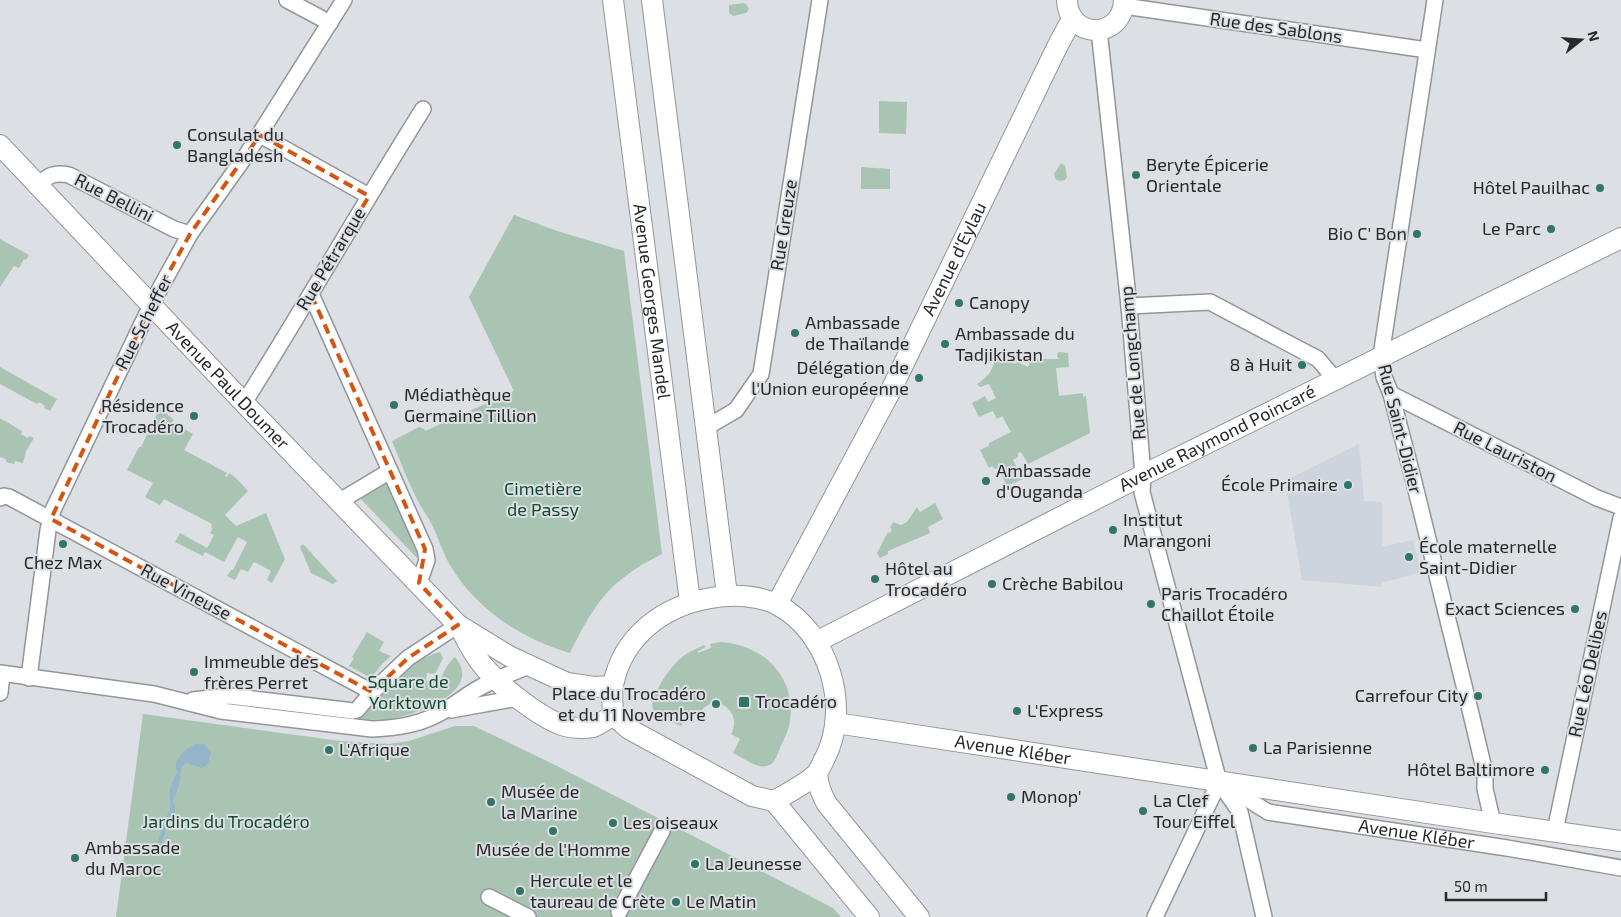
<svg xmlns="http://www.w3.org/2000/svg" width="1621" height="917" font-family="'Exo 2',sans-serif">
<style>
.built{fill:#cdd4de}
.green{fill:#a9c4b3}
.water{fill:#95b6ca}
.lines{fill:none;stroke-linecap:round;stroke-linejoin:round}
.street-casing{stroke:#929599;stroke-width:18}
.secondary-casing{stroke:#929599;stroke-width:22}
.street{stroke:#fff;stroke-width:15}
.secondary{stroke:#fff;stroke-width:20}
.marked{fill:none;stroke:#d5540f;stroke-width:4;stroke-dasharray:10 6;stroke-linejoin:round}
.poi-dot{fill:#327567;stroke:#dcdfe3;stroke-width:2}
.labels{text-anchor:middle;stroke-width:4;stroke-linejoin:round;paint-order:stroke}
.street-label{font-size:18px;fill:#27282a;stroke:#dcdfe3}
.poi-label{font-size:18px;fill:#27282a;stroke:#dcdfe3;text-anchor:start}
.park-label{font-size:18px;fill:#114b2f;stroke:#dcdfe3}
</style>
<rect width="100%" height="100%" fill="#dcdfe3"/>
<path class="built" d="M1359,444l5,57 18,1v45l31,-7 8,32 -39,11 -1,4 -79,-7 -17,-99z"/>
<g class="green">
<path d="M744,3l2,1 3,5 -3,4 -13,3 -4,-3v-8z"/>
<path d="M879,101l28,1 -1,32 -27,-1z"/>
<path d="M1061,163l4,3 2,11 -2,3 -4,1 -5,-1 -2,-6z"/>
<path d="M861,167l29,2v20h-29z"/>
<path d="M514,215l43,16 67,20 38,303c-53,27 -66,47 -92,99 -49,-14 -94,-44 -120,-88 -10,-17 -14,-37 -25,-52 -13,-20 -23,-48 -33,-72l27,-14 5,2 1,2 89,-40 -45,-94z"/>
<path d="M0,239l29,16 -3,5 -2,-1 -5,9 -5,-2 -14,21z"/>
<path d="M1058,352l10,1 1,14 -13,1 3,28 24,-3v4l3,-1 4,37 -62,31 -7,-12 -3,1v4l-5,3 10,19 -16,7 -9,-18 -3,1 -3,-3 -3,2 -9,-18 9,-4v-3l22,-11 -9,-16 -5,3 -4,-8 -14,6 -7,-14 13,-7 3,6 8,-4 -7,-14 -9,3 -3,-3c12,-7 17,-16 19,-29l19,9 2,-2 11,5 3,-8h28l-2,-2z"/>
<path d="M0,367l57,32 -7,12 -6,-3 1,-2 -6,-4 -2,2 -37,-20z"/>
<path d="M160,408l14,12 -2,2 21,12 -9,16 43,23 -2,3 2,1 2,-4 7,5 12,13 -23,24 11,11 30,-13 19,46 -13,24 -5,-3 4,-9 -17,-9 -6,10 -7,-3 -6,11 -8,-4 4,-6h2l14,-28 -9,-5 -14,25 -19,-10 -2,4 -28,-14 5,-9 27,15 7,-13 -4,-2 3,-5 -2,-1 1,-3 -48,-25 -4,6 -15,-8 8,-14 -26,-13 12,-23h2z"/>
<path d="M0,418l22,13 -1,3 7,4 1,-2 5,2 -8,13 -3,12 -8,-2 -1,3 -8,-2v-3l-6,-2z"/>
<path d="M387,480l34,71 -1,6 -3,1 -57,-60 1,-3z"/>
<path d="M935,503l8,16 -15,8 2,6 -42,18v3l-8,4 -3,-5 11,-21 2,1 2,-4 -2,-1 3,-6 8,3 6,-3 10,-15 3,5z"/>
<path d="M303,544l34,37 -4,3 -22,-11 -11,-26z"/>
<path d="M367,632l17,10 -5,9 12,5 -9,8 -11,14 -22,-12 5,-8 -2,-1z"/>
<path d="M720,642c42,2 76,34 70,78 -1,10 -6,19 -10,28 -3,7 -5,16 -13,18 -10,3 -25,-9 -34,-13l7,-14 -9,-5c14,-24 -21,-46 -33,-17l-10,-5 -7,14c-8,-4 -22,-8 -27,-15 -8,-11 17,-45 27,-53 7,-6 15,-9 23,-13l2,2 -8,4v2l13,-5 -1,-4z"/>
<path d="M440,652l3,6 -8,16 -8,-1 -1,8 14,2c3,-11 7,-19 15,-26 30,35 -41,58 -65,62 -15,2 -29,0 -43,-2 32,-5 26,-19 46,-38 13,-13 30,-22 47,-27z"/>
<path d="M143,714l197,27 49,3 20,-3 46,-15h19l79,38 280,144 8,9h-725z"/>
</g>
<path class="water" d="M195,744h9c2,4 5,5 7,8l-3,12 -6,4 -16,-5 -5,5 -2,18 -6,14 2,6v6l-8,10 -2,12 -5,12 -2,-4 3,-10 -1,-8 10,-12v-24l7,-16c-6,-11 9,-24 18,-28z"/>
<g class="lines">
<defs>
<g id="street">
<path d="M287,0l43,23"/>
<path d="M1435,0l-54,356 3,21 7,17 23,88 58,236 13,55v16l8,34"/>
<path d="M1124,6l303,44"/>
<path d="M1099,30l30,276 14,169 -1,17 77,290 21,30 24,105"/>
<path d="M260,135l109,61"/>
<path d="M39,185c9,-10 16,-13 30,-10l105,54 16,5"/>
<path d="M311,294l114,255 2,11 -8,23"/>
<path d="M1129,306l81,-4 108,57 17,20"/>
<path d="M1391,394l206,104 24,9"/>
<path d="M244,403c61,-97 118,-197 179,-294"/>
<path d="M707,427l29,-17 25,-36 59,-374"/>
<path d="M0,498l4,-2 5,1 363,195"/>
<path d="M340,501l50,-30"/>
<path d="M0,673l154,21 67,17 151,18c27,-1 52,-5 75,-20 11,-7 21,-15 32,-21 16,-9 33,-15 50,-22"/>
<path d="M29,678l19,-148 5,-20 99,-207 38,-69 57,-80 97,-154"/>
<path d="M0,693l2,-19"/>
<path d="M193,700l36,-4 124,15 4,-1 15,-18 36,-34 50,-33"/>
<path d="M451,710l67,-12"/>
<path id="s1" d="M1225,785l43,27 239,36 114,20"/>
<path d="M1555,831l66,-313"/>
<path d="M489,897l39,20"/>
<path d="M619,912l43,-81"/>
<path d="M1155,917l64,-135"/>
</g>
<g id="secondary">
<path id="s2" d="M613,0l77,602"/>
<path d="M652,0l75,595"/>
<path d="M1067,0c1,40 56,40 57,0"/>
<path id="s3" d="M0,145l244,258 214,222c7,11 12,23 20,34 15,22 59,57 84,66 8,3 22,4 31,2 6,-2 14,-8 20,-12"/>
<path id="s4" d="M777,604l114,-214 167,-345 14,-26"/>
<path d="M460,626l49,30 58,27 27,4 18,-1"/>
<path id="s5" d="M816,642l327,-167 478,-237"/>
<path id="s6" d="M836,723l657,100 128,18"/>
<path d="M817,774c1,11 4,20 10,30l92,113"/>
<path d="M774,801c12,-7 32,-17 42,-27 4,-4 6,-11 9,-16 26,-51 4,-125 -47,-153 -19,-10 -46,-11 -67,-7 -48,8 -88,38 -98,87 -2,9 0,21 0,30l16,14 123,67 22,5 95,116"/>
</g>
</defs>
<use href="#street" class="street-casing"/>
<use href="#secondary" class="secondary-casing"/>
<use href="#street" class="street"/>
<use href="#secondary" class="secondary"/>
</g>
<path class="marked" d="M260,135l109,61 -58,98 114,255 -6,34 39,42 -50,33 -36,34 -321,-173 101,-216 38,-69z"/>
<g class="poi-dot">
<circle cx="177" cy="145" r="5"/>
<circle cx="1136" cy="175" r="5"/>
<circle cx="1600" cy="188" r="5"/>
<circle cx="1551" cy="229" r="5"/>
<circle cx="1417" cy="234" r="5"/>
<circle cx="959" cy="303" r="5"/>
<circle cx="795" cy="333" r="5"/>
<circle cx="945" cy="344" r="5"/>
<circle cx="1302" cy="365" r="5"/>
<circle cx="919" cy="378" r="5"/>
<circle cx="394" cy="405" r="5"/>
<circle cx="194" cy="416" r="5"/>
<circle cx="986" cy="481" r="5"/>
<circle cx="1348" cy="485" r="5"/>
<circle cx="1113" cy="530" r="5"/>
<circle cx="63" cy="544" r="5"/>
<circle cx="1409" cy="557" r="5"/>
<circle cx="875" cy="579" r="5"/>
<circle cx="992" cy="584" r="5"/>
<circle cx="1151" cy="604" r="5"/>
<circle cx="1575" cy="609" r="5"/>
<circle cx="194" cy="672" r="5"/>
<circle cx="1478" cy="696" r="5"/>
<rect x="738" y="696" width="12" height="12" rx="2.5"/>
<circle cx="716" cy="704" r="5"/>
<circle cx="1017" cy="711" r="5"/>
<circle cx="1253" cy="748" r="5"/>
<circle cx="329" cy="750" r="5"/>
<circle cx="1545" cy="770" r="5"/>
<circle cx="1011" cy="797" r="5"/>
<circle cx="491" cy="802" r="5"/>
<circle cx="1143" cy="811" r="5"/>
<circle cx="613" cy="823" r="5"/>
<circle cx="553" cy="831" r="5"/>
<circle cx="75" cy="858" r="5"/>
<circle cx="695" cy="864" r="5"/>
<circle cx="520" cy="891" r="5"/>
<circle cx="676" cy="902" r="5"/>
</g>
<g class="labels">
<g class="street-label">
<text transform="translate(1276 28) rotate(8)" y="6">Rue des Sablons</text>
<text transform="translate(114 198) rotate(27)" y="6">Rue Bellini</text>
<text transform="translate(784 225) rotate(-81)" y="6">Rue Greuze</text>
<text transform="translate(331 259) rotate(-59)" y="6">Rue Pétrarque</text>
<text dy="6" stroke="none"><textPath href="#s4" startOffset="388">Avenue d'Eylau</textPath></text>
<text dy="6" stroke="none"><textPath href="#s2" startOffset="304">Avenue Georges Mandel</textPath></text>
<text transform="translate(144 322) rotate(-63)" y="6">Rue Scheffer</text>
<text transform="translate(1133 363) rotate(-95)" y="6">Rue de Longchamp</text>
<text dy="6" stroke="none"><textPath href="#s3" startOffset="331">Avenue Paul Doumer</textPath></text>
<text transform="translate(1400 429) rotate(76)" y="6">Rue Saint-Didier</text>
<text dy="6" stroke="none"><textPath href="#s5" startOffset="450">Avenue Raymond Poincaré</textPath></text>
<text transform="translate(1505 452) rotate(27)" y="6">Rue Lauriston</text>
<text transform="translate(186 592) rotate(28)" y="6">Rue Vineuse</text>
<text transform="translate(1588 674) rotate(-78)" y="6">Rue Léo Delibes</text>
<text dy="6" stroke="none"><textPath href="#s6" startOffset="179">Avenue Kléber</textPath></text>
<text dy="6" stroke="none"><textPath href="#s1" startOffset="201">Avenue Kléber</textPath></text>
</g>
<g class="poi-label">
<text x="187" y="141">Consulat du<tspan x="187" dy="21">Bangladesh</tspan></text>
<text x="1146" y="171">Beryte Épicerie<tspan x="1146" dy="21">Orientale</tspan></text>
<text x="1590" y="194" text-anchor="end">Hôtel Pauilhac</text>
<text x="1541" y="235" text-anchor="end">Le Parc</text>
<text x="1407" y="240" text-anchor="end">Bio C' Bon</text>
<text x="969" y="309">Canopy</text>
<text x="805" y="329">Ambassade<tspan x="805" dy="21">de Thaïlande</tspan></text>
<text x="955" y="340">Ambassade du<tspan x="955" dy="21">Tadjikistan</tspan></text>
<text x="1292" y="371" text-anchor="end">8 à Huit</text>
<text x="909" y="374" text-anchor="end">Délégation de<tspan x="909" dy="21">l'Union européenne</tspan></text>
<text x="404" y="401">Médiathèque<tspan x="404" dy="21">Germaine Tillion</tspan></text>
<text x="184" y="412" text-anchor="end">Résidence<tspan x="184" dy="21">Trocadéro</tspan></text>
<text x="996" y="477">Ambassade<tspan x="996" dy="21">d'Ouganda</tspan></text>
<text x="1338" y="491" text-anchor="end">École Primaire</text>
<text x="1123" y="526">Institut<tspan x="1123" dy="21">Marangoni</tspan></text>
<text x="1419" y="553">École maternelle<tspan x="1419" dy="21">Saint-Didier</tspan></text>
<text x="63" y="569" text-anchor="middle">Chez Max</text>
<text x="885" y="575">Hôtel au<tspan x="885" dy="21">Trocadéro</tspan></text>
<text x="1002" y="590">Crèche Babilou</text>
<text x="1161" y="600">Paris Trocadéro<tspan x="1161" dy="21">Chaillot Étoile</tspan></text>
<text x="1565" y="615" text-anchor="end">Exact Sciences</text>
<text x="204" y="668">Immeuble des<tspan x="204" dy="21">frères Perret</tspan></text>
<text x="706" y="700" text-anchor="end">Place du Trocadéro<tspan x="706" dy="21">et du 11 Novembre</tspan></text>
<text x="1468" y="702" text-anchor="end">Carrefour City</text>
<text x="755" y="708">Trocadéro</text>
<text x="1027" y="717">L'Express</text>
<text x="1263" y="754">La Parisienne</text>
<text x="339" y="756">L'Afrique</text>
<text x="1535" y="776" text-anchor="end">Hôtel Baltimore</text>
<text x="501" y="798">Musée de<tspan x="501" dy="21">la Marine</tspan></text>
<text x="1021" y="803">Monop'</text>
<text x="1153" y="807">La Clef<tspan x="1153" dy="21">Tour Eiffel</tspan></text>
<text x="623" y="829">Les oiseaux</text>
<text x="85" y="854">Ambassade<tspan x="85" dy="21">du Maroc</tspan></text>
<text x="553" y="856" text-anchor="middle">Musée de l'Homme</text>
<text x="705" y="870">La Jeunesse</text>
<text x="530" y="887">Hercule et le<tspan x="530" dy="21">taureau de Crète</tspan></text>
<text x="686" y="908">Le Matin</text>
</g>
<g class="park-label">
<text x="543" y="495">Cimetière<tspan x="543" dy="21">de Passy</tspan></text>
<text x="408" y="688">Square de<tspan x="408" dy="21">Yorktown</tspan></text>
<text x="226" y="828">Jardins du Trocadéro</text>
</g>
</g>
<g transform="translate(1581 40) rotate(73)" stroke="#dcdfe3" stroke-width="4" paint-order="stroke">
<path d="M0-4L9 19L0 12L-9 19Z" fill="#27282a"/>
<text y="-8" font-size="14" font-weight="bold" text-anchor="middle" fill="#27282a">N</text>
</g>
<path d="M1446 892v8h100v-8" fill="none" stroke="#27282a" stroke-width="2.5"/>
<text x="1454" y="892" font-size="15" fill="#27282a" stroke="#dcdfe3" stroke-width="4" paint-order="stroke">50 m</text>
</svg>
